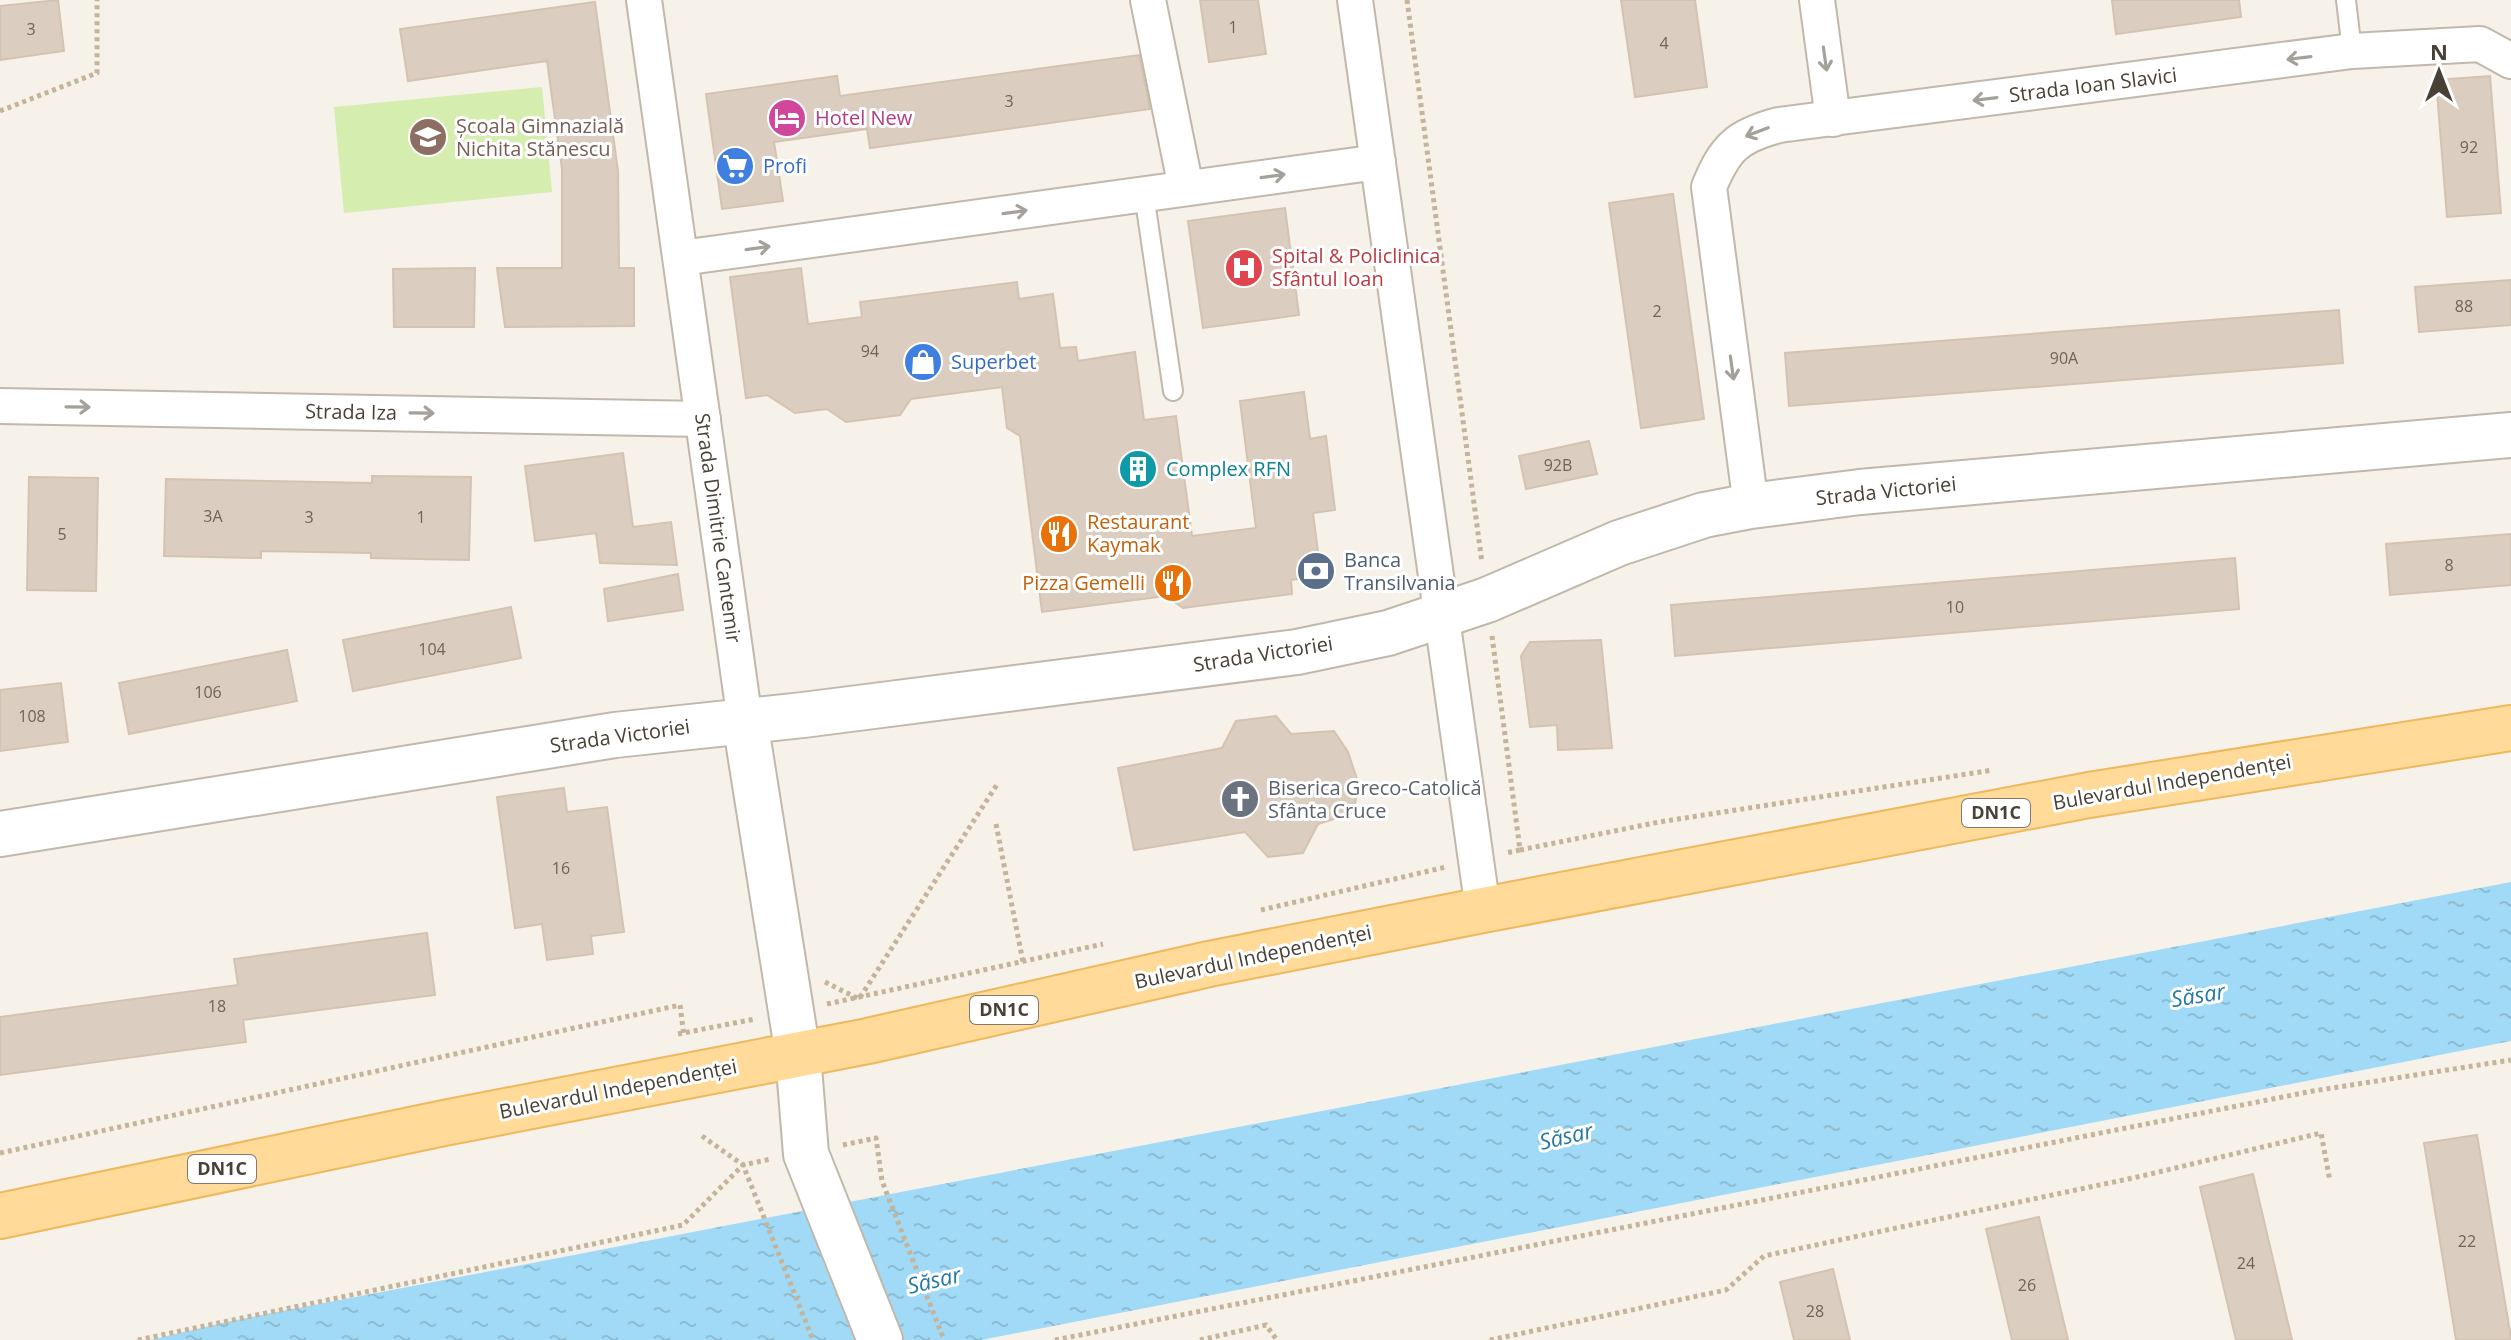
<svg xmlns="http://www.w3.org/2000/svg" width="2511" height="1340" font-family="'Open Sans',sans-serif">
<style>
.pitch{fill:#d5edaf}
.water{fill:url(#water-ripples)}
.building{fill:#dbcec0;stroke:#d4c3b0;stroke-width:2}
.lines{fill:none;stroke-linecap:round;stroke-linejoin:round}
.service-casing{stroke:#c2b8aa;stroke-width:22}
.minor-casing{stroke:#c2b8aa;stroke-width:38}
.tertiary-casing{stroke:#c2b8aa;stroke-width:48}
.primary-casing{stroke:#eeb85f;stroke-width:48}
.path{stroke:#c5b39a;stroke-width:5;stroke-dasharray:4 4;stroke-linecap:butt}
.service{stroke:#fff;stroke-width:18}
.minor{stroke:#fff;stroke-width:34}
.tertiary{stroke:#fff;stroke-width:44}
.primary{stroke:#ffda98;stroke-width:44}
.oneway{stroke:#a4a09a}
.labels{text-anchor:middle;stroke-width:6;stroke-linejoin:round;paint-order:stroke}
.number-label{font-size:16px;fill:#6e6458}
.shield{fill:#fff;stroke:#807a72;stroke-width:2}
.shield-label{font-size:18px;font-weight:bold;fill:#4a4136}
.street-label{font-size:20px;fill:#4a4136;stroke:#fff}
.hotel-label{font-size:20px;fill:#b23c85;stroke:#fff;text-anchor:start}
.education-label{font-size:20px;fill:#785e54;stroke:#fff;text-anchor:start}
.shop-label{font-size:20px;fill:#366cbe;stroke:#fff;text-anchor:start}
.health-label{font-size:20px;fill:#be3a42;stroke:#fff;text-anchor:start}
.culture-label{font-size:20px;fill:#0d838f;stroke:#fff;text-anchor:start}
.food-label{font-size:20px;fill:#c56008;stroke:#fff;text-anchor:start}
.service-label{font-size:20px;fill:#4e5e75;stroke:#fff;text-anchor:start}
.worship-label{font-size:20px;fill:#5b616d;stroke:#fff;text-anchor:start}
.water-label{font-size:22px;font-style:italic;fill:#2378a6;stroke:#fff}
</style>
<defs>
<pattern id="water-ripples" width="26" height="14" patternUnits="userSpaceOnUse" patternTransform="scale(2)"><rect width="26" height="14" fill="#a1daf6"/><path d="M2 4q2-2 4 0t4 0M15 11q2-2 4 0t4 0" fill="none" stroke="#8cbcd4"/></pattern>
</defs>
<rect width="100%" height="100%" fill="#f6f1e9"/>
<path class="pitch" d="M542,87l10,105 -208,21 -10,-106z"/>
<path class="water" d="M2511,882v159l-1530,299h-831l81,-19z"/>
<g class="building">
<path d="M58,0l6,51 -64,9v-54z"/>
<path d="M1200,0h58l8,54 -57,8z"/>
<path d="M1621,0h74l12,87 -72,10z"/>
<path d="M2112,0h127l2,17 -125,17z"/>
<path d="M595,2l23,169 1,97h15v58l-129,1 -8,-59h65v-99l-15,-108 -139,20 -8,-52z"/>
<path d="M1139,55l11,54 -280,39 -3,-19 -93,13 9,59 -61,8 -16,-115 131,-18 3,20z"/>
<path d="M2490,76l11,137 -54,4 -11,-137z"/>
<path d="M1673,194l31,225 -63,9 -32,-225z"/>
<path d="M1285,208l14,107 -96,13 -15,-107z"/>
<path d="M475,268l-1,59h-80l-1,-58z"/>
<path d="M801,268l7,56 54,-7 -2,-15 157,-20 2,17 34,-5 7,54 16,-1 2,14 57,-9 9,68 32,-4 16,120 64,-8 -16,-127 64,-9 6,47 16,-3 9,74 -22,3 8,63 -30,4 1,14 -109,14 -17,-12 -124,16 -22,-176 -13,-8 -5,-41 -91,12 -11,16 -54,7 -19,-13 -32,4 -28,-18 -21,3 -16,-121z"/>
<path d="M2511,280v45l-92,7 -4,-45z"/>
<path d="M2339,310l4,53 -554,43 -4,-53z"/>
<path d="M1589,441l8,33 -71,15 -7,-33z"/>
<path d="M623,453l10,74 38,-5 6,43 -77,-2 -4,-30 -61,8 -10,-75z"/>
<path d="M372,476l99,1 -2,83 -98,-2v-5l-110,-2v7l-97,-2 2,-77 206,4z"/>
<path d="M29,477l69,1 -2,113 -69,-1z"/>
<path d="M2511,534v51l-121,10 -4,-51z"/>
<path d="M2235,558l4,51 -564,47 -4,-51z"/>
<path d="M678,574l5,36 -75,11 -4,-32z"/>
<path d="M511,607l10,51 -168,33 -10,-51z"/>
<path d="M1601,640l11,108 -54,2 -1,-25 -27,2 -9,-71 9,-14z"/>
<path d="M287,650l10,51 -168,33 -10,-51z"/>
<path d="M61,683l7,59 -68,9v-61z"/>
<path d="M1276,716l15,18 43,-3 14,21 11,33 -6,28 -35,11 -15,29 -35,4 -23,-25 -111,18 -16,-82 104,-20 14,-27z"/>
<path d="M564,788l3,24 40,-5 17,125 -33,4 2,18 -46,6 -5,-36 -27,4 -18,-131z"/>
<path d="M427,933l8,62 -192,25 3,22 -246,33v-58l238,-32 -4,-26z"/>
<path d="M2477,1135l34,203v2h-55l-32,-197z"/>
<path d="M2253,1174l39,166h-56l-36,-153z"/>
<path d="M2039,1217l29,123h-56l-26,-111z"/>
<path d="M1833,1269l17,71h-56l-14,-58z"/>
</g>
<g class="lines">
<defs>
<g id="service">
<path d="M2346,0l6,51"/>
<path d="M1144,194l29,197"/>
</g>
<g id="minor">
<path d="M644,0l101,721"/>
<path d="M1148,0l38,188"/>
<path d="M1355,0l128,910"/>
<path d="M1817,0l16,119"/>
<path d="M681,258l697,-96"/>
<path d="M0,406l703,13"/>
<path d="M1751,506l-42,-319c16,-39 28,-51 70,-62l573,-74 128,-7 31,17"/>
</g>
<g id="tertiary">
<path d="M745,721l53,334 8,99 74,186"/>
<path d="M0,834l615,-99 188,-20 494,-63 91,-19 99,-33 132,-57 85,-28 47,-9 109,-14 651,-57"/>
</g>
<path id="primary" d="M0,1216l444,-93 424,-82 341,-77 274,-54 606,-115 422,-67"/>
</defs>
<use href="#service" class="service-casing"/>
<use href="#minor" class="minor-casing"/>
<use href="#tertiary" class="tertiary-casing"/>
<use href="#primary" class="primary-casing"/>
<g class="path">
<path d="M1407,0l75,563"/>
<path d="M0,111l97,-38v-73"/>
<path d="M1492,636l28,214 -14,3"/>
<path d="M996,824l27,138"/>
<path d="M1520,850l139,-28 334,-52"/>
<path d="M1261,910l185,-43"/>
<path d="M825,982l34,17 139,-216"/>
<path d="M827,1004l276,-60"/>
<path d="M678,1034l77,-15"/>
<path d="M702,1136l41,29 70,175"/>
<path d="M843,1145l33,-7 6,43 62,159"/>
<path d="M0,1153l680,-148 4,31"/>
<path d="M138,1340l545,-115 60,-60 28,-6"/>
<path d="M1055,1340l1258,-249 198,-31"/>
<path d="M1200,1340l66,-15 11,15"/>
<path d="M1490,1340l236,-50 38,-34 378,-80 179,-43 9,48"/>
</g>
<use href="#service" class="service"/>
<use href="#minor" class="minor"/>
<use href="#tertiary" class="tertiary"/>
<use href="#primary" class="primary"/>
</g>
<defs><path id="oneway-shaft" d="M-6 0H5M1.5-3L5.5 0L1.5 3" fill="none" stroke-width="1.6" stroke-linecap="round" stroke-linejoin="round" transform="scale(2)"/></defs>
<g class="oneway">
<use href="#oneway-shaft" transform="translate(2299 58) rotate(173)"/>
<use href="#oneway-shaft" transform="translate(1825 59) rotate(82)"/>
<use href="#oneway-shaft" transform="translate(1985 99) rotate(173)"/>
<use href="#oneway-shaft" transform="translate(1757 132) rotate(159)"/>
<use href="#oneway-shaft" transform="translate(1273 176) rotate(-8)"/>
<use href="#oneway-shaft" transform="translate(1015 212) rotate(-8)"/>
<use href="#oneway-shaft" transform="translate(758 248) rotate(-8)"/>
<use href="#oneway-shaft" transform="translate(1732 368) rotate(82)"/>
<use href="#oneway-shaft" transform="translate(78 407) rotate(1)"/>
<use href="#oneway-shaft" transform="translate(422 413) rotate(1)"/>
</g>
<defs>
<symbol id="hotel-disc" viewBox="-11 -11 22 22"><circle r="9.5" fill="#d1479c" stroke="#fff"/><path d="M-6-4.5h1.5V1H6V5H4.5V3h-9V5H-6ZM-4 0a1.8 1.8 0 1 1 3.6 0ZM.5 0V-2.5h3Q6-2.5 6 0Z" fill="#fff"/></symbol>
<symbol id="school-disc" viewBox="-11 -11 22 22"><circle r="9.5" fill="#8d6e63" stroke="#fff"/><path d="M0-5L7-2L0 1L-7-2ZM-4 1L0 2.5L4 1V4Q0 6-4 4Z" fill="#fff"/></symbol>
<symbol id="supermarket-disc" viewBox="-11 -11 22 22"><circle r="9.5" fill="#3f7fe0" stroke="#fff"/><path d="M-6-5.5h2.5l.6 2H6L4.5 2H-2.5L-4.4-4H-6ZM-1.5 3.2a1.3 1.3 0 1 0 .1 0ZM3 3.2a1.3 1.3 0 1 0 .1 0Z" fill="#fff"/></symbol>
<symbol id="hospital-disc" viewBox="-11 -11 22 22"><circle r="9.5" fill="#e0444e" stroke="#fff"/><path d="M-5-5h3v3.5h4V-5h3V5h-3V1.5h-4V5h-3Z" fill="#fff"/></symbol>
<symbol id="shop-disc" viewBox="-11 -11 22 22"><circle r="9.5" fill="#3f7fe0" stroke="#fff"/><path d="M-5-2.5h2.3a2.7 3.5 0 0 1 5.4 0H5L5.5 6h-11ZM-1.5-2.5h3a1.5 2.3 0 0 0-3 0Z" fill="#fff"/></symbol>
<symbol id="building-disc" viewBox="-11 -11 22 22"><circle r="9.5" fill="#0f9aa8" stroke="#fff"/><path d="M-4-6H4V6H1V3H-1V6H-4ZM-2.5-4.3h1.7v1.8h-1.7ZM.8-4.3h1.7v1.8H.8ZM-2.5-1h1.7V.8h-1.7ZM.8-1h1.7V.8H.8Z" fill="#fff"/></symbol>
<symbol id="restaurant-disc" viewBox="-11 -11 22 22"><circle r="9.5" fill="#e8710a" stroke="#fff"/><path d="M-5-6h1v4h1v-4h1v4h1v-4h1v5L-1.5 .5V6h-2V.5L-5-1ZM5-6V6H3V1.5H1.5Q1.5-4 5-6Z" fill="#fff"/></symbol>
<symbol id="bank-disc" viewBox="-11 -11 22 22"><circle r="9.5" fill="#5c6f8a" stroke="#fff"/><path d="M-6-4H6V4H-6ZM0-2.3a2.3 2.3 0 1 0 0 4.6a2.3 2.3 0 1 0 0-4.6Z" fill="#fff"/></symbol>
<symbol id="church-disc" viewBox="-11 -11 22 22"><circle r="9.5" fill="#6b7280" stroke="#fff"/><path d="M-1.2-6h2.4v3.5h3.3v2.4h-3.3V6h-2.4V-.1h-3.3v-2.4h3.3Z" fill="#fff"/></symbol>
</defs>
<g fill-rule="evenodd">
<use href="#hotel-disc" x="765" y="96" width="44" height="44"/>
<use href="#school-disc" x="406" y="115" width="44" height="44"/>
<use href="#supermarket-disc" x="713" y="144" width="44" height="44"/>
<use href="#hospital-disc" x="1222" y="246" width="44" height="44"/>
<use href="#shop-disc" x="901" y="340" width="44" height="44"/>
<use href="#building-disc" x="1116" y="447" width="44" height="44"/>
<use href="#restaurant-disc" x="1037" y="512" width="44" height="44"/>
<use href="#bank-disc" x="1294" y="549" width="44" height="44"/>
<use href="#restaurant-disc" x="1151" y="561" width="44" height="44"/>
<use href="#church-disc" x="1218" y="777" width="44" height="44"/>
</g>
<g class="labels">
<g class="number-label">
<text x="1233" y="33">1</text>
<text x="31" y="35">3</text>
<text x="1664" y="49">4</text>
<text x="1009" y="107">3</text>
<text x="2469" y="153">92</text>
<text x="2464" y="312">88</text>
<text x="1657" y="317">2</text>
<text x="870" y="357">94</text>
<text x="2064" y="364">90A</text>
<text x="1558" y="471">92B</text>
<text x="213" y="522">3A</text>
<text x="309" y="523">3</text>
<text x="421" y="523">1</text>
<text x="62" y="540">5</text>
<text x="2449" y="571">8</text>
<text x="1955" y="613">10</text>
<text x="432" y="655">104</text>
<text x="208" y="698">106</text>
<text x="32" y="722">108</text>
<text x="561" y="874">16</text>
<text x="217" y="1012">18</text>
<text x="2467" y="1247">22</text>
<text x="2246" y="1269">24</text>
<text x="2027" y="1291">26</text>
<text x="1815" y="1317">28</text>
</g>
<g class="shield">
<rect x="1962" y="799" width="68" height="28" rx="6"/>
<rect x="970" y="996" width="68" height="28" rx="6"/>
<rect x="188" y="1155" width="68" height="28" rx="6"/>
</g>
<g class="shield-label">
<text x="1996" y="819">DN1C</text>
<text x="1004" y="1016">DN1C</text>
<text x="222" y="1175">DN1C</text>
</g>
<g class="street-label">
<text transform="translate(2093 85) rotate(-7)" y="7">Strada Ioan Slavici</text>
<text transform="translate(351 412) rotate(1)" y="7">Strada Iza</text>
<text transform="translate(1886 491) rotate(-6)" y="7">Strada Victoriei</text>
<text transform="translate(718 528) rotate(82)" y="7">Strada Dimitrie Cantemir</text>
<text transform="translate(1263 654) rotate(-9)" y="7">Strada Victoriei</text>
<text transform="translate(620 736) rotate(-8)" y="7">Strada Victoriei</text>
<text transform="translate(2172 782) rotate(-10)" y="7">Bulevardul Independenței</text>
<text transform="translate(1253 957) rotate(-12)" y="7">Bulevardul Independenței</text>
<text transform="translate(618 1089) rotate(-11)" y="7">Bulevardul Independenței</text>
</g>
<g class="hotel-label">
<text x="815" y="125">Hotel New</text>
</g>
<g class="education-label">
<text x="456" y="133">Școala Gimnazială<tspan x="456" dy="23">Nichita Stănescu</tspan></text>
</g>
<g class="shop-label">
<text x="763" y="173">Profi</text>
<text x="951" y="369">Superbet</text>
</g>
<g class="health-label">
<text x="1272" y="263">Spital &amp; Policlinica<tspan x="1272" dy="23">Sfântul Ioan</tspan></text>
</g>
<g class="culture-label">
<text x="1166" y="476">Complex RFN</text>
</g>
<g class="food-label">
<text x="1087" y="529">Restaurant<tspan x="1087" dy="23">Kaymak</tspan></text>
<text x="1145" y="590" text-anchor="end">Pizza Gemelli</text>
</g>
<g class="service-label">
<text x="1344" y="567">Banca<tspan x="1344" dy="23">Transilvania</tspan></text>
</g>
<g class="worship-label">
<text x="1268" y="795">Biserica Greco-Catolică<tspan x="1268" dy="23">Sfânta Cruce</tspan></text>
</g>
<g class="water-label">
<text transform="translate(2198 995) rotate(-9)" y="8">Săsar</text>
<text transform="translate(1566 1136) rotate(-13)" y="8">Săsar</text>
<text transform="translate(934 1280) rotate(-13)" y="8">Săsar</text>
</g>
</g>
<g transform="translate(2439 72)" stroke="#ffffff" stroke-width="6" paint-order="stroke">
<path d="M0-6L14 30L0 20L-14 30Z" fill="#4a4136"/>
<text y="-12" font-size="22" font-weight="bold" text-anchor="middle" fill="#4a4136">N</text>
</g>
</svg>
